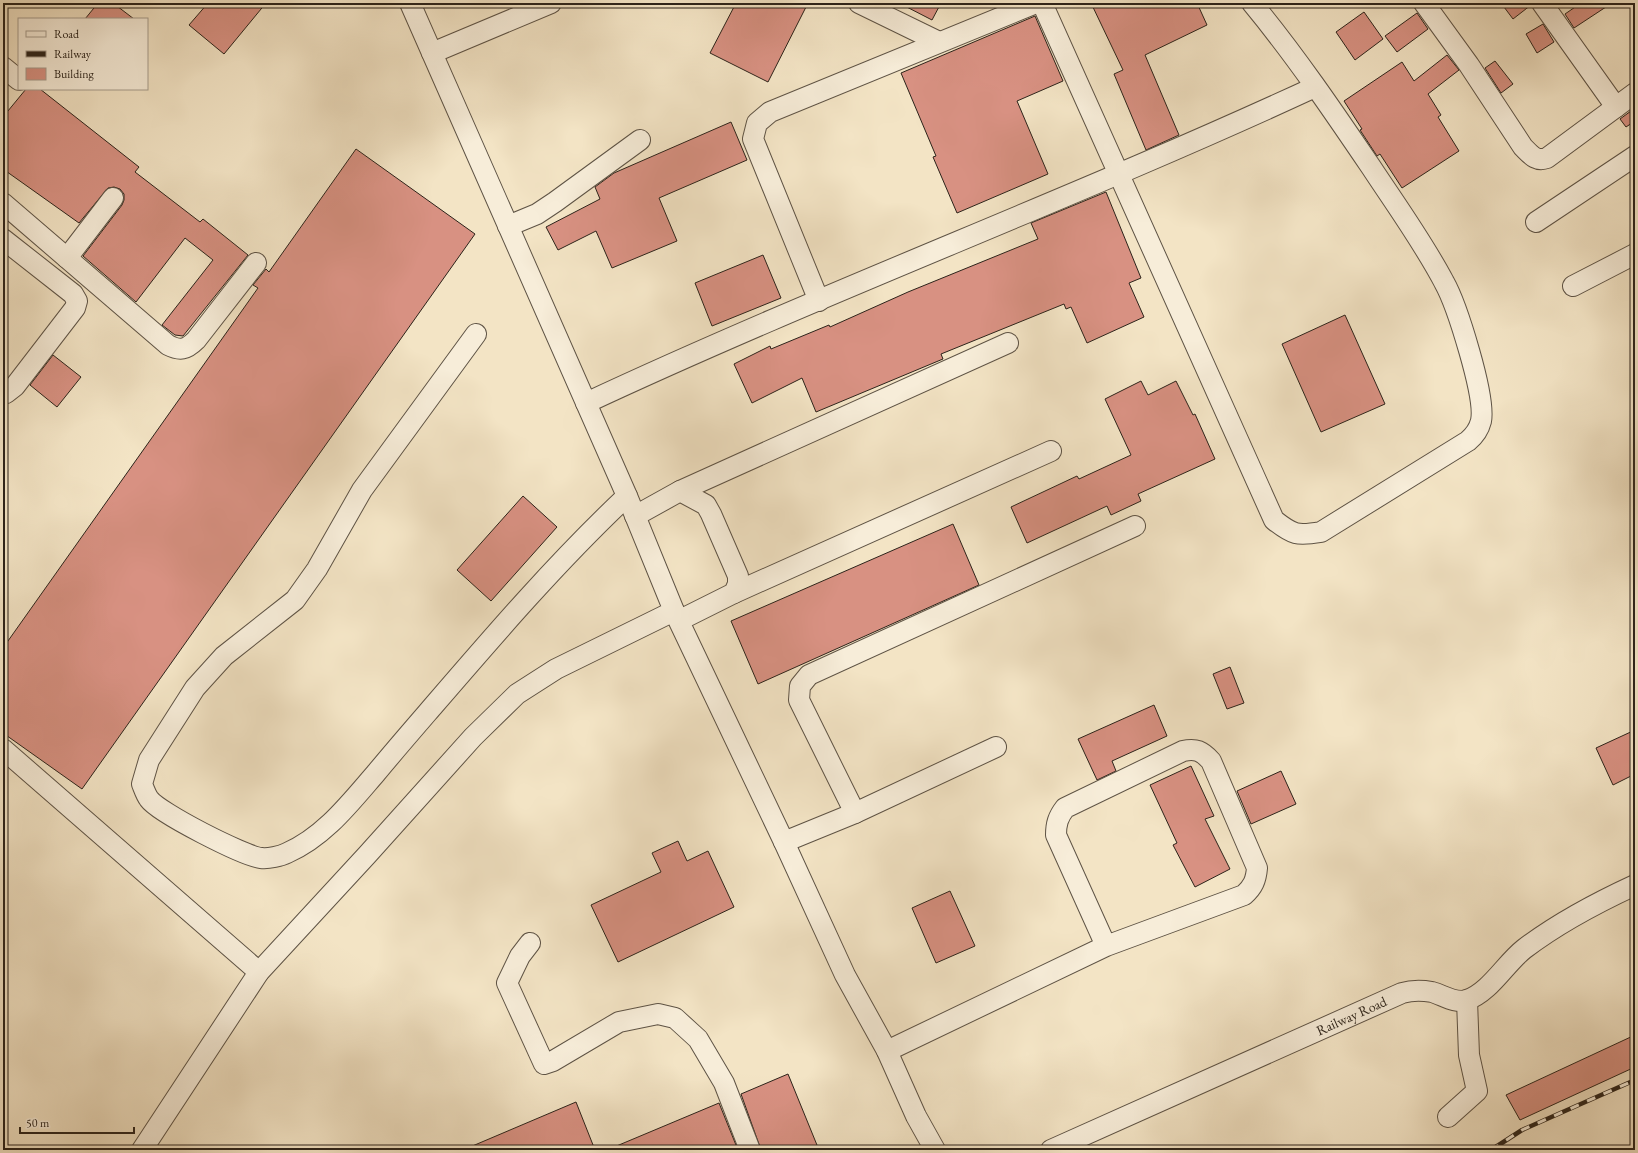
<svg xmlns="http://www.w3.org/2000/svg" width="1638" height="1153" font-family="'EB Garamond',serif">
<style>
.building{fill:#d89182;stroke:#2c231a}
.lines{fill:none;stroke-linecap:round;stroke-linejoin:round}
.minor-casing{stroke:#5e5345;stroke-width:22}
.minor{stroke:#f7edd9;stroke-width:20}
.rail-casing{stroke:#2c231a;stroke-width:4.5}
.rail{stroke:#f7edd9;stroke-width:3;stroke-dasharray:9;stroke-linecap:butt}
.labels{text-anchor:middle;stroke-width:4;stroke-linejoin:round;paint-order:stroke}
.street-label{font-size:14px;fill:#2c231a;stroke:#f7edd9}
</style>
<rect width="100%" height="100%" fill="#f3e4c5"/>
<filter id="stains"><feTurbulence type="fractalNoise" baseFrequency=".005" numOctaves="4"/><feColorMatrix values="0 0 0 0 .2 0 0 0 0 .09 0 0 0 0 .02 0 0 0 .5 -.17"/></filter>
<radialGradient id="worn" r=".72"><stop offset=".6" stop-color="#630" stop-opacity="0"/><stop offset="1" stop-color="#630" stop-opacity=".3"/></radialGradient>
<g class="building">
<path d="M98,3h15l21,16h-49z"/>
<path d="M208,3h58l-42,51 -35,-29z"/>
<path d="M736,3h62l8,4 -38,75 -58,-29z"/>
<path d="M899,3h42l-9,17z"/>
<path d="M1091,3h106l10,22 -62,30 34,80 -33,15 -32,-76 9,-4z"/>
<path d="M1501,3h30v2l-18,14z"/>
<path d="M1581,3h31l-38,25 -9,-14z"/>
<path d="M1364,12l19,27 -28,21 -19,-28z"/>
<path d="M1417,13l11,16 -31,23 -12,-16z"/>
<path d="M1035,16l28,65 -46,20 31,73 -91,39 -24,-56 3,-1 -35,-83z"/>
<path d="M1543,24l11,18 -17,11 -11,-19z"/>
<path d="M1447,55l12,15 -31,24 13,21 -3,2 21,34 -57,37 -22,-34 -3,2 -17,-26 2,-1 -18,-28 58,-39 12,19z"/>
<path d="M1495,61l18,23 -12,9 -16,-25z"/>
<path d="M26,89h14l99,78 -4,5 65,50 3,-3 45,36 -65,81 -8,-1 -13,-10 51,-65 -28,-22 -49,64 -53,-46 39,-51 2,-5v-6l-4,-5 -6,-2 -6,1 -29,35 -76,-54v-52z"/>
<path d="M1631,111l4,6v4l-9,6 -6,-8z"/>
<path d="M731,122l16,38 -88,38 18,43 -65,27 -16,-37 -38,19 -12,-23 54,-28 -5,-12 19,-14z"/>
<path d="M356,149l119,85 -393,555 -79,-56v-85l255,-360 -5,-3 13,-16 3,3z"/>
<path d="M1106,192l35,86 -12,5 15,34 -57,26 -16,-36 -5,2 -2,-5 -123,50 2,5 -127,53 -14,-34 -50,25 -18,-39 36,-18 1,3 58,-24 1,2 78,-35 130,-53 -7,-16z"/>
<path d="M763,255l18,43 -69,28 -17,-43z"/>
<path d="M1345,315l40,89 -64,28 -39,-88z"/>
<path d="M53,355l28,22 -24,30 -27,-22z"/>
<path d="M1141,381l7,14 28,-14 17,34 2,-1 20,45 -77,35 3,7 -30,14 -4,-9 -80,37 -16,-36 66,-31 2,3 52,-24 -26,-56z"/>
<path d="M523,496l34,31 -66,74 -34,-31z"/>
<path d="M953,524l26,61 -221,99 -27,-63z"/>
<path d="M1230,667l14,36 -17,6 -14,-35z"/>
<path d="M1154,705l13,31 -55,25 4,10 -19,9 -19,-41z"/>
<path d="M1635,730v44l-22,11 -17,-37z"/>
<path d="M1191,766l23,50 -9,3 25,50 -35,18 -22,-42 4,-2 -27,-58z"/>
<path d="M1281,771l15,33 -45,20 -14,-33z"/>
<path d="M678,841l9,20 21,-10 26,56 -116,55 -27,-57 70,-33 -9,-19z"/>
<path d="M950,891l25,55 -39,17 -24,-55z"/>
<path d="M1635,1035v32l-115,53 -14,-25z"/>
<path d="M788,1074l31,76h-58l-20,-56z"/>
<path d="M576,1102l19,48h-132z"/>
<path d="M719,1103l19,47h-131z"/>
</g>
<g class="lines">
<defs>
<g id="minor">
<path d="M859,3l80,39"/>
<path d="M1042,3l232,517c19,15 23,16 47,12l147,-91c6,-5 11,-12 13,-20 5,-24 -24,-116 -37,-139 -21,-40 -48,-77 -73,-115 -38,-56 -76,-112 -119,-164"/>
<path d="M1424,3l45,62 54,82c8,8 13,15 24,11l88,-65"/>
<path d="M1542,3l74,104"/>
<path d="M432,53l119,-50"/>
<path d="M3,67l16,13"/>
<path d="M3,203l165,142c12,6 18,5 28,-5l60,-77"/>
<path d="M1536,222l99,-66"/>
<path d="M508,226l29,-12 18,-12 85,-62"/>
<path d="M3,239l70,55 4,7 -2,7 -60,78 -9,7 -3,-1"/>
<path d="M67,258l46,-60"/>
<path d="M1573,286l62,-32"/>
<path d="M819,301l-66,-162 4,-16 13,-11 266,-109"/>
<path d="M476,334l-114,156 -45,79 -22,31 -71,56 -29,32 -46,72 -7,24c2,5 4,11 7,15 10,14 95,57 112,59 7,1 20,-2 26,-5 37,-16 63,-50 89,-80 19,-23 39,-46 58,-68 62,-72 124,-144 193,-209"/>
<path d="M586,403c240,-112 489,-205 729,-316"/>
<path d="M680,491l328,-148"/>
<path d="M635,516l45,-25 26,14 5,9 27,62v8l-4,9 -54,27"/>
<path d="M734,593l317,-142"/>
<path d="M674,611l110,231 61,133 42,76 29,65 19,34"/>
<path d="M3,749l256,223"/>
<path d="M855,813l-56,-113 1,-14 9,-11 326,-149"/>
<path d="M784,842l71,-29 141,-66"/>
<path d="M530,943l-10,13 -13,27 37,81 9,-3 66,-39 39,-8 17,4 23,21 26,44 26,67"/>
<path d="M887,1051l219,-105 138,-51c9,-8 12,-15 13,-27l-46,-107c-9,-10 -15,-13 -28,-10l-118,57c-7,9 -9,16 -9,27l50,111"/>
<path d="M1448,1117l29,-26 -8,-36 -2,-55"/>
<path d="M142,1150l117,-178 108,-117 106,-118 44,-43 39,-25 118,-58 -47,-115 -217,-493"/>
<path id="s1" d="M1051,1150l351,-157c10,-3 19,-3 30,-1 11,3 23,12 35,8 23,-8 38,-36 57,-51 34,-26 72,-46 111,-64"/>
</g>
</defs>
<use href="#minor" class="minor-casing"/>
<use href="#minor" class="minor"/>
<defs>
<path id="rail" d="M1491,1150l31,-20 113,-50"/>
</defs>
<use href="#rail" class="rail-casing"/>
<use href="#rail" class="rail"/>
</g>
<g class="labels">
<g class="street-label">
<text dy="5" stroke="none"><textPath href="#s1" startOffset="329">Railway Road</textPath></text>
</g>
</g>
<rect width="1638" height="1153" fill="none" stroke="#f3e4c5" stroke-width="16"/>
<rect x="4" y="4" width="1630" height="1145" fill="none" stroke="#2c231a" stroke-width="2"/>
<rect x="8" y="8" width="1622" height="1137" fill="none" stroke="#2c231a"/>
<rect x="18" y="18" width="130" height="72" fill="#f7edd9" stroke="#a69c8d"/>
<rect x="26" y="31" width="20" height="6" fill="#f7edd9" stroke="#a69c8d"/>
<text x="54" y="38" font-size="12" fill="#2c231a">Road</text>
<rect x="26" y="51" width="20" height="6" fill="#2c231a" stroke="#a69c8d"/>
<text x="54" y="58" font-size="12" fill="#2c231a">Railway</text>
<rect x="26" y="68" width="20" height="12" fill="#d89182" stroke="#a69c8d"/>
<text x="54" y="78" font-size="12" fill="#2c231a">Building</text>
<path d="M20 1127v6h114v-6" fill="none" stroke="#2c231a" stroke-width="2"/>
<text x="26" y="1127" font-size="12" fill="#2c231a" stroke="#f7edd9" stroke-width="3" paint-order="stroke">50 m</text>
<rect width="100%" height="100%" filter="url(#stains)"/>
<rect width="100%" height="100%" fill="url(#worn)"/>
</svg>
